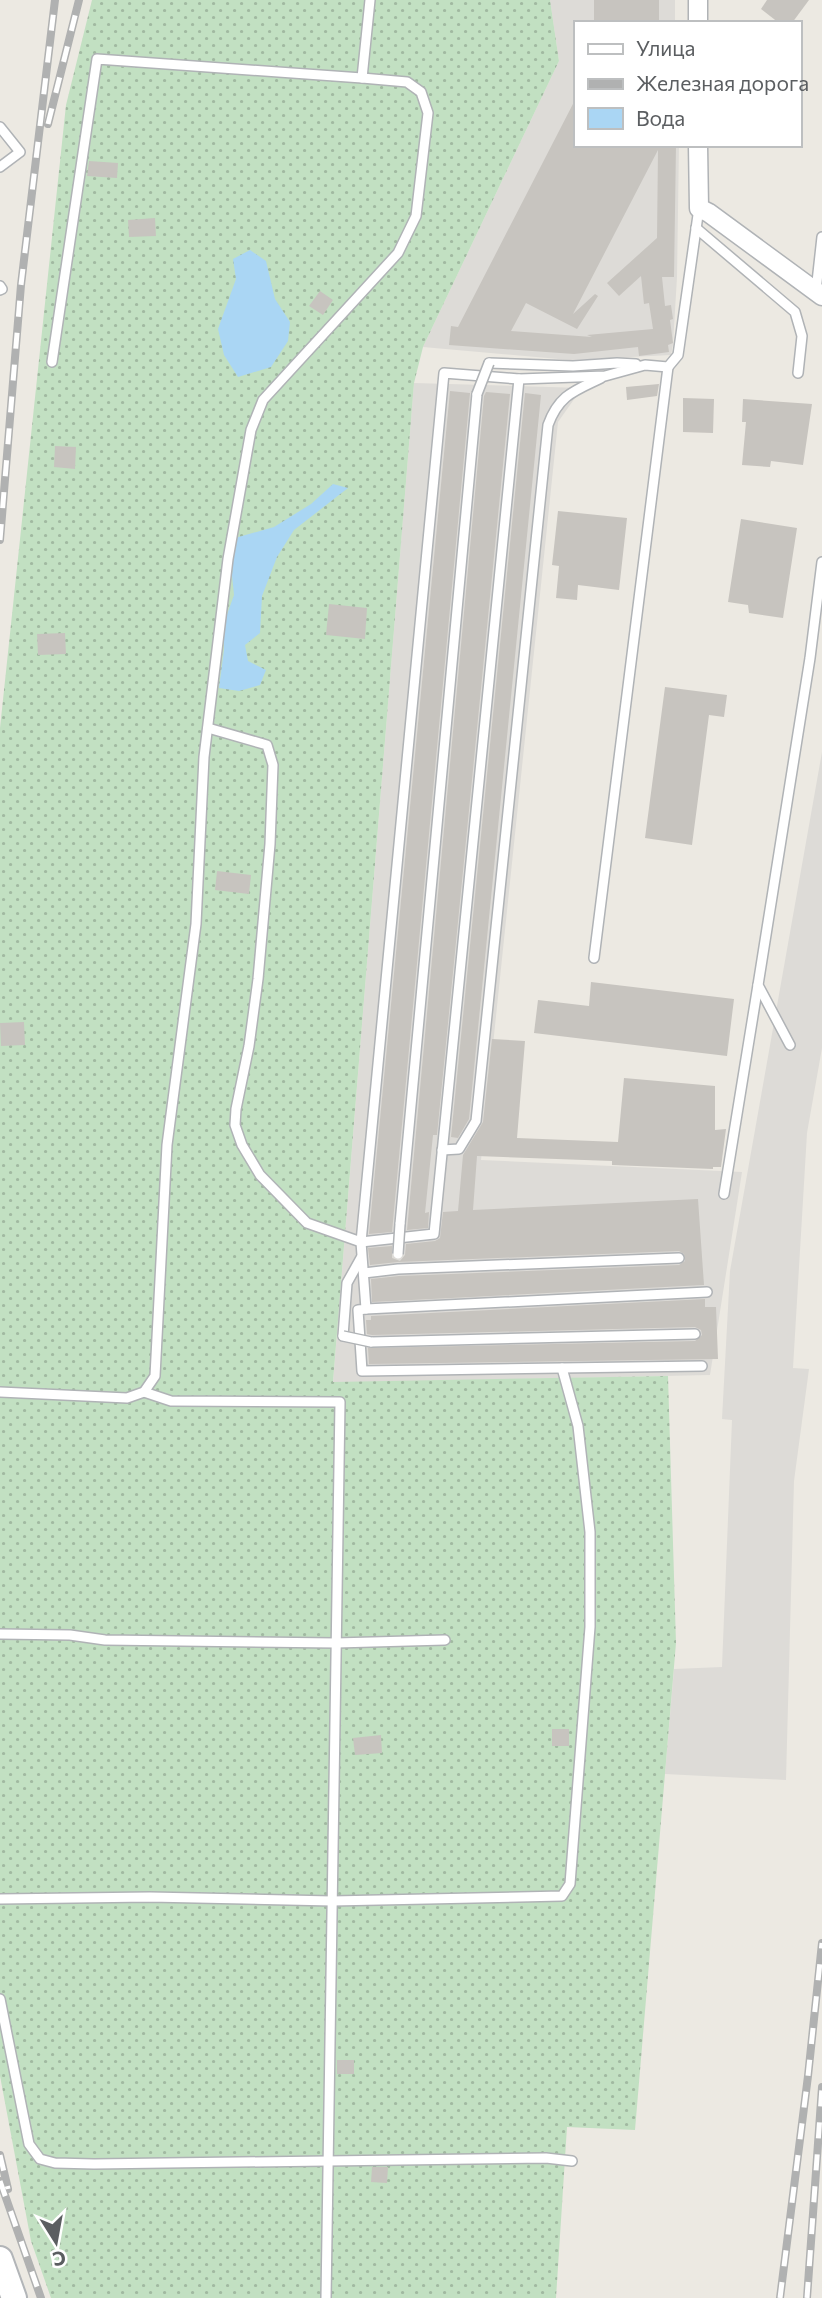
<svg xmlns="http://www.w3.org/2000/svg" width="822" height="2298" font-family="Commissioner,sans-serif">
<style>
.industrial{fill:#dddbd7}
.garden{fill:url(#garden-dots)}
.water{fill:#aad6f4}
.building{fill:#c7c4bf;fill-rule:evenodd}
.lines{fill:none;stroke-linecap:round;stroke-linejoin:round}
.lane-casing{stroke:#b0b3b6;stroke-width:12}
.street-casing{stroke:#b0b3b6;stroke-width:21}
.secondary-casing{stroke:#b2b5b8;stroke-width:28}
.lane{stroke:#fff;stroke-width:9}
.street{stroke:#fff;stroke-width:18}
.secondary{stroke:#fff;stroke-width:24}
.rail-casing{stroke:#b0b1b1;stroke-width:8}
.rail{stroke:#fff;stroke-width:5;stroke-dasharray:16;stroke-linecap:butt}
.lane-bridge-casing{stroke:#b0b3b6;stroke-width:12;stroke-linecap:butt}
.lane-bridge{stroke:#fff;stroke-width:9}
</style>
<defs>
<pattern id="garden-dots" width="8" height="8" patternUnits="userSpaceOnUse" patternTransform="scale(1.75)"><rect width="8" height="8" fill="#c2e0c2"/><path d="M2 2h.1M6 6h.1" fill="none" stroke="#a1b9a1" stroke-width="1.8" stroke-linecap="round"/></pattern>
</defs>
<rect width="100%" height="100%" fill="#ece9e2"/>
<g class="industrial">
<path d="M550,0h125v23h-100v122h104l-2,132 -4,67 -2,11 -101,5 -147,-13 136,-286z"/>
<path d="M414,383l168,5 -24,34 -77,738 261,12 -32,203 -377,8z"/>
<path d="M822,752v296l-15,85 -14,235 16,1 -15,112 -8,299 -121,-6 9,-105 48,-2 10,-247 -10,-1 8,-148z"/>
</g>
<path class="garden" d="M92,0h458l9,61 -136,286 -9,36 -81,999 335,-6 8,267 -41,487 -68,-3 -11,171h-505l-20,-57 -31,-165v-1348l66,-623z"/>
<g class="water">
<path d="M250,250l16,11 9,38 15,23 -2,19 -17,26 -33,10 -14,-22 -6,-26 18,-50 -3,-20z"/>
<path d="M333,484l15,4 -54,42 -17,27 -15,39 -2,37 -15,12 3,16 18,9 -6,15 -21,6 -20,-3 5,-38v-27l10,-28 -2,-20 3,-37 39,-11 37,-23z"/>
</g>
<g class="building">
<rect x="594" y="0" width="65" height="23"/>
<path d="M767,0h42l-17,23h-13l-18,-14z"/>
<path d="M575,100v45h101l-2,132h-12l3,29 6,-1 2,14 -3,1 3,23 -5,2 1,7 -30,4 -1,-9 -64,7 -125,-9 2,-19 7,1zM658,150l-1,88 -50,45 12,13 22,-20 3,28 5,-1 4,26 -66,6 5,2 -81,-6 15,-28 51,26 21,-33 -3,-2 -22,20z"/>
<path d="M89,161l29,2 -1,15 -30,-2z"/>
<path d="M155,218l1,18 -27,1 -1,-17z"/>
<path d="M320,291l13,9 -10,15 -14,-9z"/>
<path d="M659,384l-2,12 -30,4 -1,-13z"/>
<path d="M450,391l20,2 -78,839 -23,2z"/>
<path d="M486,392l24,2 -73,741h-4l-8,78 4,-1 -1,16 -21,2 77,-834z"/>
<path d="M525,393l16,2 -72,724 -11,19 -7,-1z"/>
<path d="M683,398l31,1 -1,34 -30,-1z"/>
<path d="M743,399l69,5 -9,61 -32,-4 -1,6 -28,-2 4,-43h-4z"/>
<path d="M55,446l21,1 -1,22 -21,-2z"/>
<path d="M558,511l69,7 -8,72 -41,-5 -1,15 -21,-2 3,-32 -7,-1z"/>
<path d="M741,519l56,9 -14,90 -34,-5 -1,-8 -20,-3z"/>
<path d="M329,604l38,4 -2,31 -39,-4z"/>
<path d="M65,633l1,21 -28,1 -1,-21z"/>
<path d="M665,687l62,8 -3,22 -15,-2 -17,130 -47,-7z"/>
<path d="M217,871l34,4 -2,19 -34,-4z"/>
<path d="M591,982l143,17 -7,57 -193,-23 4,-33 51,6z"/>
<path d="M24,1022l1,23 -24,1 -1,-23z"/>
<path d="M492,1039l33,2 -8,97 101,4 6,-64 91,8v44l11,-1 -5,38h-8v2l-101,-4v-4l-135,-5 -4,54 225,-11 6,86 -332,17 -1,-23 28,-3 280,-11 6,-4 -1,-7 -5,-3 -281,11 -28,3 -2,-17 24,-2v12l8,3 5,-6 1,-11 29,-3 5,-3 3,-26 15,-1 5,-56 20,-33z"/>
<path d="M705,1299v8h11l2,52 -349,5 -1,-16 327,-7 7,-6 -1,-5 -6,-3 -323,8 -5,-1 -1,-14h5v-4z"/>
<rect x="552" y="1729" width="17" height="17"/>
<path d="M381,1735l1,18 -27,2 -2,-17z"/>
<rect x="337" y="2060" width="17" height="14"/>
<path d="M372,2167h16l-1,16 -16,-1z"/>
</g>
<g class="lines">
<defs>
<g id="lane">
<path d="M0,127l20,25 -20,15"/>
<path d="M699,208l-21,147 -10,12 -23,-2 -40,11 -86,3 -75,-6 -83,869 5,67 -8,1 4,61 340,-5"/>
<path d="M696,228l99,84 7,24 -4,37"/>
<path d="M0,286l2,3 -2,1"/>
<path d="M816,291l6,-54"/>
<path d="M52,362l45,-303 265,19 8,-78"/>
<path d="M489,363l84,3 44,-3 19,1"/>
<path d="M208,728l59,17 6,20 -3,79 -12,135 -9,67 -13,63 -1,16 7,20 18,30 47,48 54,19 73,-8 85,-855"/>
<path d="M594,958l74,-591"/>
<path d="M790,1045l-32,-60 52,-327 12,-96"/>
<path d="M442,1150l17,-1 17,-28 72,-696c11,-30 26,-34 53,-47"/>
<path d="M724,1194l34,-209"/>
<path d="M400,1224l77,-830"/>
<path d="M364,1273l34,-4 281,-11"/>
<path d="M366,1309l341,-17"/>
<path d="M343,1336l4,-53 14,-25"/>
<path d="M371,1342l324,-8"/>
<path d="M0,1392l127,6 17,-6 11,-16 12,-231 29,-221 8,-167 24,-198 23,-129 12,-30 135,-147 18,-37 12,-103 -7,-21 -14,-10 -45,-4"/>
<path d="M144,1392l27,9 169,1 -14,896"/>
<path d="M0,1634l70,1 35,5 231,3 109,-3"/>
<path d="M0,1899l150,-2 182,4 230,-5 8,-12 20,-257v-95l-12,-106 -16,-58"/>
<path d="M0,1999l29,145 11,15 15,4 39,1 452,-6 26,3"/>
</g>
<g id="street">
<path d="M698,0v23"/>
<path d="M698,145l1,63 10,5 113,83"/>
</g>
<path id="secondary" d="M0,2259l14,39"/>
</defs>
<use href="#lane" class="lane-casing"/>
<use href="#street" class="street-casing"/>
<use href="#secondary" class="secondary-casing"/>
<use href="#lane" class="lane"/>
<use href="#street" class="street"/>
<use href="#secondary" class="secondary"/>
<defs>
<g id="rail">
<path d="M48,124l31,-124"/>
<path d="M0,540l21,-255 34,-285"/>
<path d="M0,2155l8,34"/>
<path d="M0,2181l41,117"/>
<path d="M780,2298l28,-222 14,-133"/>
<path d="M807,2298l15,-211"/>
</g>
</defs>
<use href="#rail" class="rail-casing"/>
<use href="#rail" class="rail"/>
<defs>
<g id="lane-bridge">
<path d="M477,394l12,-31"/>
<path d="M398,1254l2,-30"/>
<path d="M343,1336l28,6"/>
</g>
</defs>
<use href="#lane-bridge" class="lane-bridge-casing"/>
<use href="#lane-bridge" class="lane-bridge"/>
</g>
<rect x="574" y="21" width="228" height="126" fill="#ffffff" stroke="#bdbfc0" stroke-width="2"/>
<rect x="588" y="44" width="35" height="10" fill="#ffffff" stroke="#bdbfc0" stroke-width="2"/>
<text x="636" y="56" font-size="21" fill="#5b5e61">Улица</text>
<rect x="588" y="79" width="35" height="10" fill="#b0b1b1" stroke="#bdbfc0" stroke-width="2"/>
<text x="636" y="91" font-size="21" fill="#5b5e61">Железная дорога</text>
<rect x="588" y="108" width="35" height="21" fill="#aad6f4" stroke="#bdbfc0" stroke-width="2"/>
<text x="636" y="126" font-size="21" fill="#5b5e61">Вода</text>
<g transform="translate(56 2242) rotate(169)" stroke="#ffffff" stroke-width="5" paint-order="stroke">
<path d="M0-5L12 26L0 18L-12 26Z" fill="#5b5e61"/>
<text y="-10" font-size="19" font-weight="bold" text-anchor="middle" fill="#5b5e61">С</text>
</g>
</svg>
